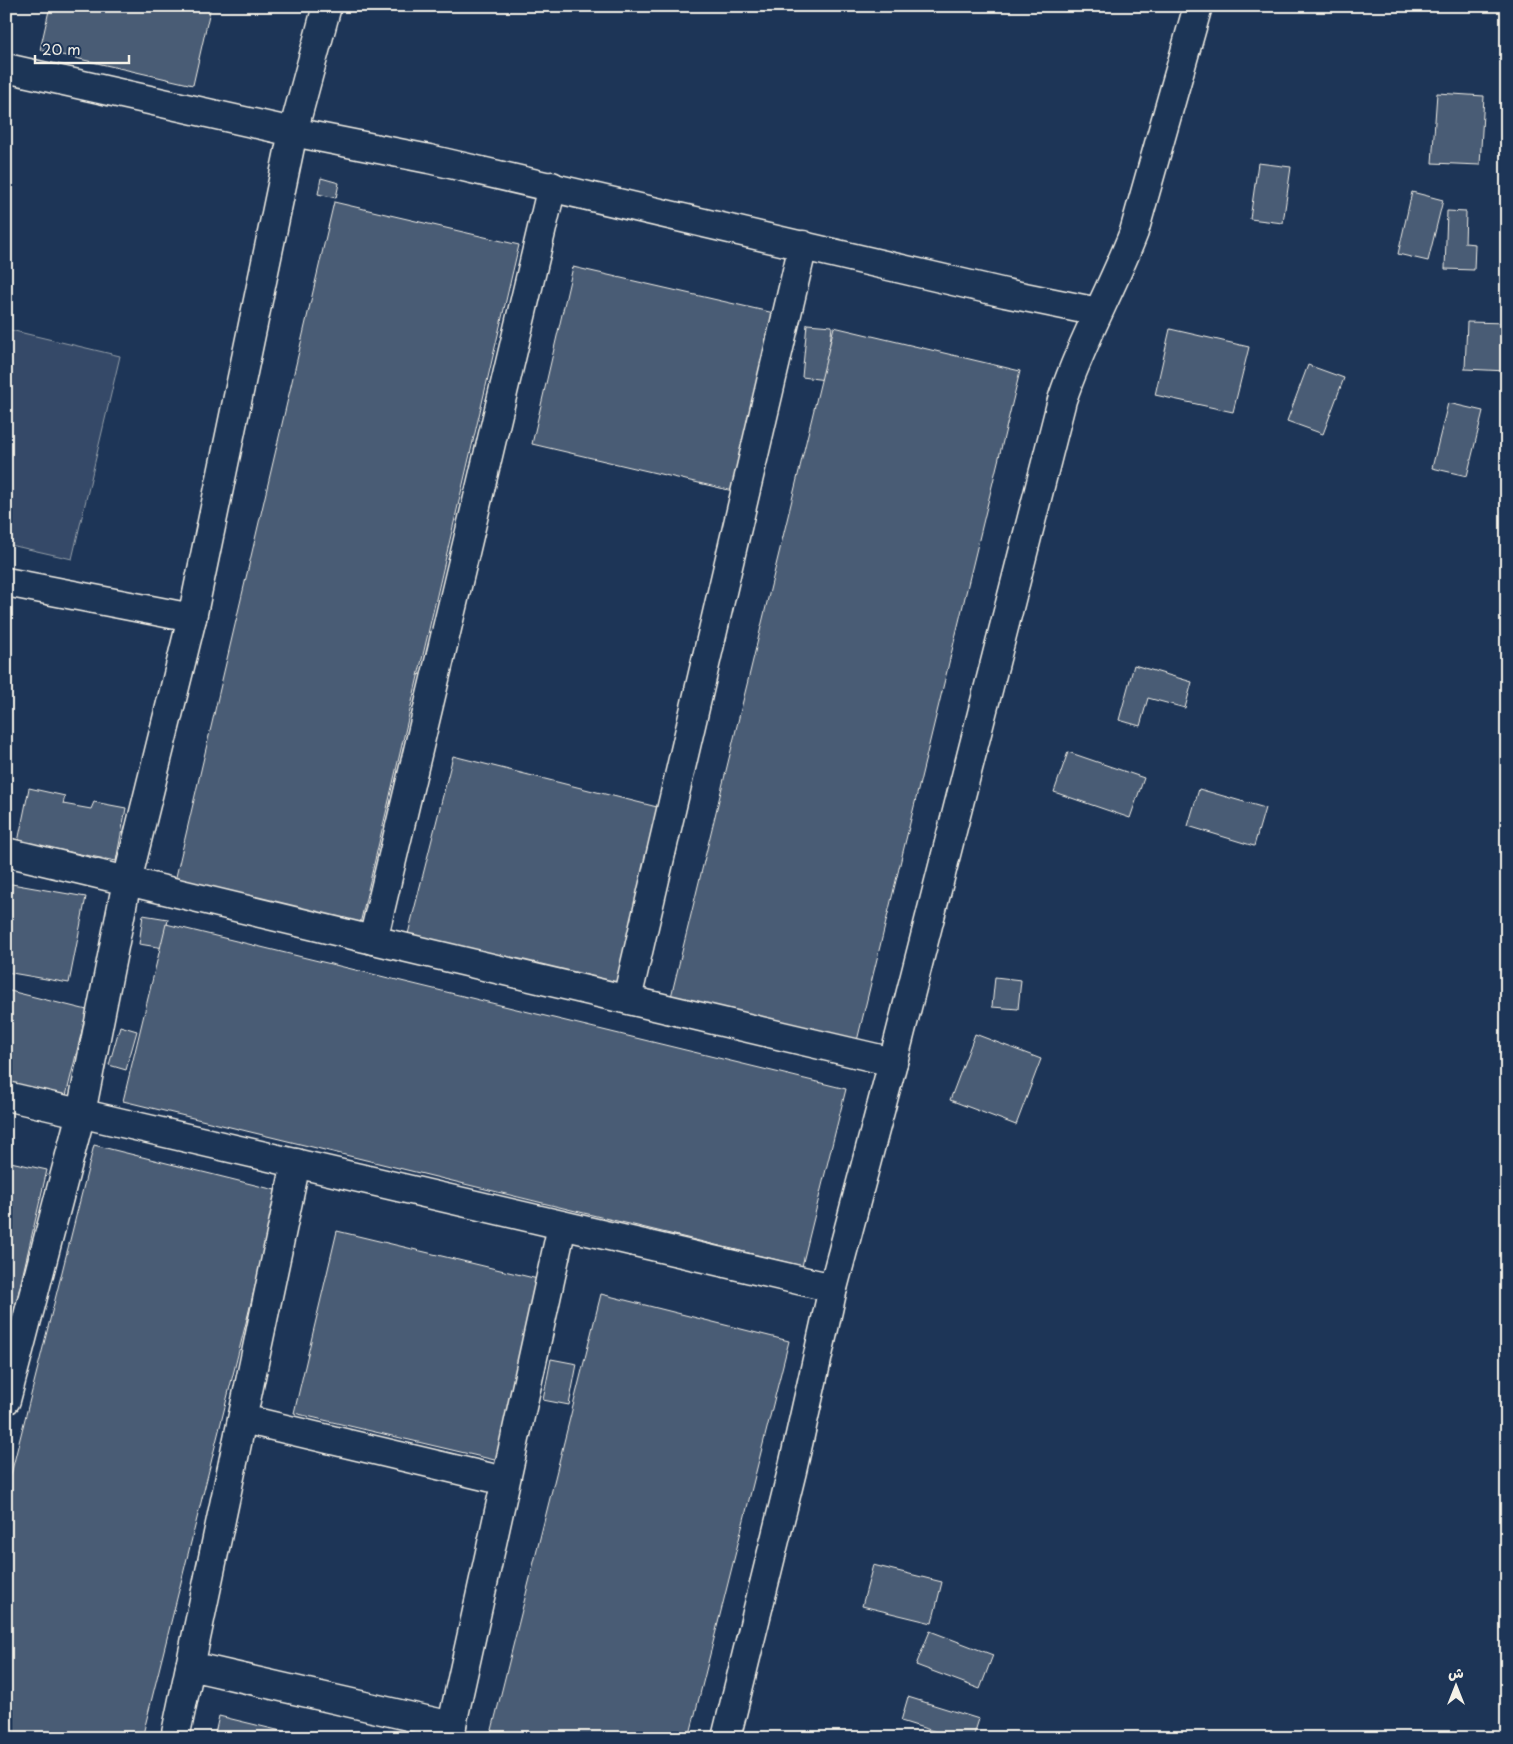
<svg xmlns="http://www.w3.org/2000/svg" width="1513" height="1744" font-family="'Playpen Sans','Playpen Sans Arabic',sans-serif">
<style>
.green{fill:#354a67;stroke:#949ea8}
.building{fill:#485b74;stroke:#f4f1e8}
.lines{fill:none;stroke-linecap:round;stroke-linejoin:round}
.minor-casing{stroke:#f4f1e8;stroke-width:31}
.minor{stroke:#1d3557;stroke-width:28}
</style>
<rect width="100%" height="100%" fill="#1d3557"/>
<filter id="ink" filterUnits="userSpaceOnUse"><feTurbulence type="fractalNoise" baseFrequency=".02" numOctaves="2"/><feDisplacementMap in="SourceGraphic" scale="10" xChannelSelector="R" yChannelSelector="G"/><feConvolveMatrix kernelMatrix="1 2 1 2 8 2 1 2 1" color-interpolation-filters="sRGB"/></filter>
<g filter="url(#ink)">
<path class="green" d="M6,329l114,27 -48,203 -66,-15z"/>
<g class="building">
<path d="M50,6h161l-18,79 -153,-35z"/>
<path d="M1437,93l47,3 -4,69 -48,-2z"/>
<path d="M1258,163l33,4 -8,56 -33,-4z"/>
<path d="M321,178l18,5 -3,15 -18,-4z"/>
<path d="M1412,192l31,8 -15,61 -30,-7z"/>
<path d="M334,202l185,43 -159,679 -185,-43z"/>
<path d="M1447,211l19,1 -1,31 10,1 -1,26 -29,-1z"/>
<path d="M573,267l201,46 -41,178 -201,-47z"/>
<path d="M1467,322l40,1v48l-42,-2z"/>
<path d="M807,324l25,2 -6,54 -24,-3z"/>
<path d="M834,327l186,44 -164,674 -186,-44z"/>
<path d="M1170,329l79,18 -16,65 -78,-17z"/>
<path d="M1308,365l36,13 -21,56 -36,-13z"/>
<path d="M1448,403l35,8 -16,65 -35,-8z"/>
<path d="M1134,665l58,17 -7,26 -37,-10 -8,28 -21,-6z"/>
<path d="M1068,752l76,26 -14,40 -76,-26z"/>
<path d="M453,756l208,52 -44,178 -209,-52z"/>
<path d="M29,788l36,8 -2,8 28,5 3,-7 32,6 -10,53 -98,-19z"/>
<path d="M1199,789l66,19 -11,38 -66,-20z"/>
<path d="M6,883l80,14 -17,86 -63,-11z"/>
<path d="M143,915l25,4 -4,29 -25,-4z"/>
<path d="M166,924l680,165 -44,177 -679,-165z"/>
<path d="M995,977l26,3 -3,29 -26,-2z"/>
<path d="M6,990l81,20 -22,90 -59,-14z"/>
<path d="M120,1026l17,5 -11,39 -17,-5z"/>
<path d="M975,1034l66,25 -25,66 -66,-25z"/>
<path d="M94,1145l185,46 -137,547h-136v-244z"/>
<path d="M6,1161l41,9 -41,177z"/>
<path d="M337,1231l205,49 -43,181 -205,-48z"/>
<path d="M601,1294l188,47 -100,397h-199z"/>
<path d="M551,1359l26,5 -8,41 -26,-5z"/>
<path d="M873,1565l69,17 -10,41 -70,-17z"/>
<path d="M930,1631l63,24 -13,34 -64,-24z"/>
<path d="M908,1697l71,22 -6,19h-17l-55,-17z"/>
<path d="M219,1716l91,22h-96z"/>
</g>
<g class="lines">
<defs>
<g id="minor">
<path d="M327,6l-34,126 136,27 576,134 93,19"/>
<path d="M6,68l287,64 -101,486 -65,263 -46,232 -75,287"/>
<path d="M6,582l186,36"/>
<path d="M6,852l367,88 520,122"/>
<path d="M373,940l179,-754"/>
<path d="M627,999l176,-754"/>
<path d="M6,1096l827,192"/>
<path d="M243,1419l262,62"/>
<path d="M190,1666l262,60"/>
<path d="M175,1738l121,-575"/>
<path d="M449,1738l113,-512"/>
<path d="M726,1738l66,-267 41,-183 60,-226 169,-662c19,-58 50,-111 72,-168l64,-226"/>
</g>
</defs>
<use href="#minor" class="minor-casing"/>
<use href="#minor" class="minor"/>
</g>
</g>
<rect width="1513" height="1744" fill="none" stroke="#1d3557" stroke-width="25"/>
<rect x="12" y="12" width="1488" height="1719" fill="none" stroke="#f4f1e8" stroke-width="2" filter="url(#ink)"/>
<g transform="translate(1456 1686)" stroke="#1d3557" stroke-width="4" paint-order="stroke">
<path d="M0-4L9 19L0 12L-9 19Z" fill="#f4f1e8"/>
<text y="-8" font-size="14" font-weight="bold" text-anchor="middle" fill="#f4f1e8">ش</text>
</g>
<path d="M35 55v8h94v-8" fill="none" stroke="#f4f1e8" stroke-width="2.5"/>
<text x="42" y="55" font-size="15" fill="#f4f1e8" stroke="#1d3557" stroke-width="4" paint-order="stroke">20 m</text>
</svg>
